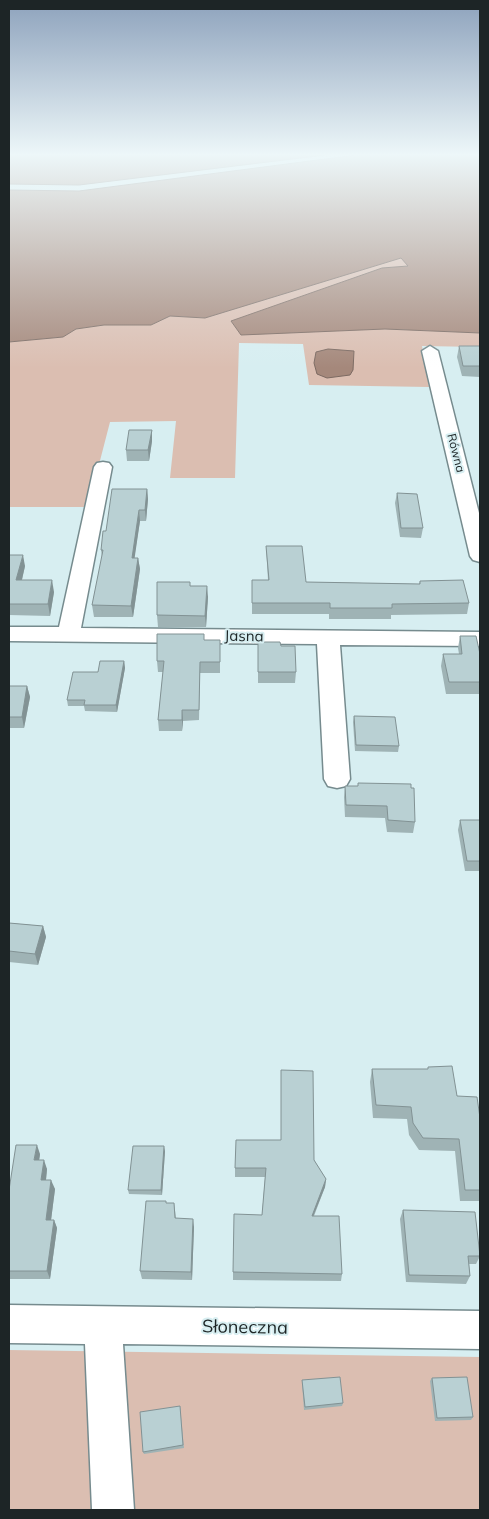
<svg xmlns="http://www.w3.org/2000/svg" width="489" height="1519" font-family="Mulish,sans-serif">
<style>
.green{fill:#dbbeb1}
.water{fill:#a5887b;stroke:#7c6a62}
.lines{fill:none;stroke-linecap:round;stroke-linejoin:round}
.minor-casing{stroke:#768b8e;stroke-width:3}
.minor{fill:#fff;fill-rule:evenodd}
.wall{fill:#9fb3b5}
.shaded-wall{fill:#829294}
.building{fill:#b9d0d3;stroke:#829294}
.labels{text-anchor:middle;stroke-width:4;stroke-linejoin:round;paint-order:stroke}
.far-street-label{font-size:12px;fill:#1d2526;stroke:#d7eef1}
.street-label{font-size:15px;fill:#1d2526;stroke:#d7eef1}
.near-street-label{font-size:18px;fill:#1d2526;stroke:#d7eef1}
</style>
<rect width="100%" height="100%" fill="#d7eef1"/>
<g class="green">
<path d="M401,258l8,8 -27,2 -150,54 248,11v14l-58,-1 7,41 -120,-2 -6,-41 -64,-1 -4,135h-65l6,-57 -66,1 -22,85h-79v-165l54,-5 13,-8 28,-4h47l19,-9 35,2z"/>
<path d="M9,1350l471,7v153h-471z"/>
</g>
<g class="water">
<path d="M9,155h316l-246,30 -70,-1z"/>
<path d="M356,155h124v178l-95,-4 -144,6 -10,-14 151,-53 26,-2 -7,-8 -196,60 -35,-2 -19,9h-47l-28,4 -13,8 -54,5v-152l70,1z"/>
<path d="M328,349l26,2 -1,19 -3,5 -23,3 -10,-4 -3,-11 2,-11z"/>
</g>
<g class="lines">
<defs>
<g id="minor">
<path d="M430,346l8,5 42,166v45l-7,-2 -3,-4 -48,-205z"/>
<path d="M103,462l6,1 3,4 -31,161 399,4v14l-140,-1 10,134 -4,7 -9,2 -9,-2 -4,-7 -7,-135 -308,-3v-14h50l35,-160 3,-4z"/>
<path d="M9,1305l471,6v38l-357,-5 11,166h-42l-7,-166 -76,-1z"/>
</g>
</defs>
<use href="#minor" class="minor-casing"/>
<use href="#minor" class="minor"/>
</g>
<g class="wall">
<path d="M459,346h21v31l-18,-1 -5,-19z"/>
<path d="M152,430v11l-3,20h-22l-1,-11z"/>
<path d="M147,489l1,10 -2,22h-6l-6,37h4l2,11 -7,48h-39l-2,-12 10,-48 -1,-7 5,-19z"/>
<path d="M397,493l26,35 -2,10 -21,-1 -5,-34z"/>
<path d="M266,546l40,36 113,2 1,-3 49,22 -2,11 -76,1v4h-62v-5h-77v-34h16z"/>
<path d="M9,555l16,11 -3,14 32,12 -4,24 -41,-1z"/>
<path d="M191,586l17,11 -2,30h-48l-1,-12z"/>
<path d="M460,636l20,18v40h-34l-5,-28 2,-12h16l-1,-6z"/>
<path d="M204,640h16v33h-20l-1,47 -16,1 -1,10h-23l-1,-11 5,-48h-5l-1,-11z"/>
<path d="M258,642l23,4 15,26 -1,11h-37z"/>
<path d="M124,661l1,7 -8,44 -32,-1 -1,-5h-16l-1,-6 31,-28z"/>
<path d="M9,686h18l3,11 -6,31h-15z"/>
<path d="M354,716l45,30 -1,6 -43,-1 -2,-29z"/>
<path d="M345,786h13l57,36 -2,11 -26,-1 -2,-14 -40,-1 -1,-20z"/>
<path d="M460,820h20v51h-15l-7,-41z"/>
<path d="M9,923l34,3 3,11 -8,28 -29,-3z"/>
<path d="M428,1067l29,29 23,22v83h-20l-5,-50 -36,-1 -10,-15 -2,-16 -34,-1 -3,-36 2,-13h56z"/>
<path d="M281,1070l33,90 12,19 -1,8 -11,29 28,58 -1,7 -108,-1v-8l29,-57 3,-38h-30v-9l46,-28z"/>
<path d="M165,1151l-3,44 -33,-1 -1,-4z"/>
<path d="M40,1154l-1,6 8,9 -1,11 9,9 -4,31h3l3,8 -7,51h-41v-89z"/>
<path d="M166,1203h8l2,15 18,9 -2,53 -50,-1 -2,-8z"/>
<path d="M403,1210l77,44v2l-4,8h-7l1,12 -4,8 -60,-2 -6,-63z"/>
<path d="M432,1378l41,39 -2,3 -36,1 -5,-40z"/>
<path d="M302,1380l41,23 -1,3 -38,4 -2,-27z"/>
<path d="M180,1406l4,42 -40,6 -1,-2z"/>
</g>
<g class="shaded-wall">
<path d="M152,430v11l-3,20 -1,-11z"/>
<path d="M147,489l1,10 -2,22 -1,-11z"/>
<path d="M139,510l1,11 -7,48 -1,-11z"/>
<path d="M23,555l2,11 -6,26 -3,-12z"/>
<path d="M138,558l2,11 -7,48 -2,-11z"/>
<path d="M52,580l2,12 -4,24 -2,-12z"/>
<path d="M207,586l1,11 -2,30 -1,-11z"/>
<path d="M124,661l1,7 -8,44 -1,-7z"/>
<path d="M27,686l3,11 -6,31 -2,-11z"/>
<path d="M182,710l1,11 -1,10z"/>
<path d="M43,926l3,11 -8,28 -3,-11z"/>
<path d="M37,1145l3,9 -2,15 -4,-9z"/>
<path d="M164,1146l1,5 -3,44 -1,-5z"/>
<path d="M44,1160l3,9 -2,20 -4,-9z"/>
<path d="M326,1179l-1,8 -15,37 2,-8z"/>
<path d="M51,1180l4,9 -5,39 -4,-8z"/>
<path d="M193,1219l1,8 -2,53 -1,-8z"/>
<path d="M54,1220l3,8 -7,51 -3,-8z"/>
</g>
<g class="building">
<path d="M459,346h21v20h-17z"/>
<path d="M129,430h23l-4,20h-22z"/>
<path d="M112,489h35l-2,21h-6l-7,48h6l-7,48 -39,-1 11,-55h-2l2,-19h3z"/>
<path d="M397,493l20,1 6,34h-22z"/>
<path d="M266,546h36l4,36 114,2v-3l43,-1 6,23 -77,1v4h-62v-5h-78v-23h17z"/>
<path d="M9,555h14l-7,25h36l-4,24h-39z"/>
<path d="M157,582h33v4h17l-2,30 -48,-1z"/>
<path d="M157,634h47v6h16v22h-20l-1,48h-17v10h-24l6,-59h-7z"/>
<path d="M460,636h16l4,18v28h-31l-6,-28h19z"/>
<path d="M258,642h22l1,4h14l1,26h-38z"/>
<path d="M100,661h24l-8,44h-32l1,-5h-18l6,-28h25z"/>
<path d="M9,686h18l-5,31h-13z"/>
<path d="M354,716l41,1 4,29 -43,-1z"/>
<path d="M358,783l53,1v4h3l1,34 -27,-2 -1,-14 -41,-1 -1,-19h13z"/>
<path d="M460,820h20v41h-13z"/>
<path d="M9,923l34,3 -8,28 -26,-3z"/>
<path d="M452,1066l5,30 20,1 3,21v72h-15l-6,-51 -36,-1 -10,-15 -2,-16 -35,-2 -4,-36h56v-2z"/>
<path d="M281,1070l32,1 1,89 12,19 -14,37h27l3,58 -109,-2 1,-58 28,1 4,-47h-31l1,-28h45z"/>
<path d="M16,1145h21l-3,15h10l-3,20h10l-5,40h8l-7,51h-38v-81z"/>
<path d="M133,1146h31l-3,44h-33z"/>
<path d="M146,1201h20v2h8l1,15 18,1 -2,53 -51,-1z"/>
<path d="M403,1210l72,2 5,44h-12l2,20 -61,-1z"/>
<path d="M340,1377l3,26 -38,4 -3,-27z"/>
<path d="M467,1377l6,40 -36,1 -5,-40z"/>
<path d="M180,1406l3,39 -40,7 -3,-40z"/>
</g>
<linearGradient id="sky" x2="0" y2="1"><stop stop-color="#8da2bc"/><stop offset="0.42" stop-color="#edf7f9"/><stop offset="1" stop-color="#edf7f9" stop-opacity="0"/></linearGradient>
<rect width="489" height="368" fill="url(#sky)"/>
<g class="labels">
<g class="far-street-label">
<text transform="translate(456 453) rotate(76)" y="4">Równa</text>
</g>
<g class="street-label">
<text transform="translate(244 636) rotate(1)" y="5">Jasna</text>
</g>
<g class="near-street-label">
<text transform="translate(245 1327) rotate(1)" y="6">Słoneczna</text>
</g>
</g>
<rect width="489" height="1519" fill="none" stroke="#1d2526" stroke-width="20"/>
</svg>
